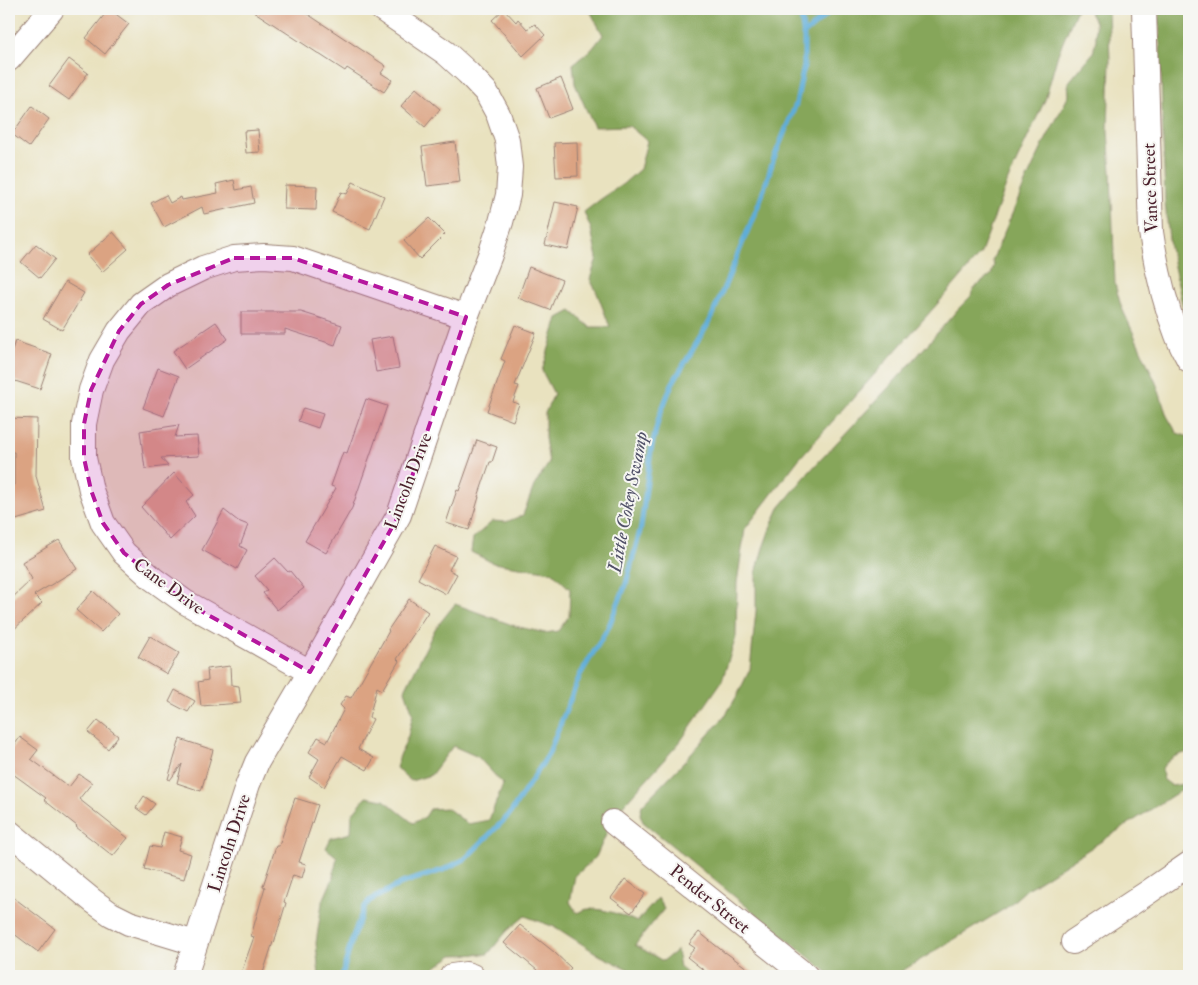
<svg xmlns="http://www.w3.org/2000/svg" width="1198" height="985" font-family="'IM FELL Double Pica',serif">
<style>
.forest{fill:#86a65a;stroke:#686242}
.lines{fill:none;stroke-linecap:round;stroke-linejoin:round}
.stream{stroke:#5fadd9;stroke-width:5}
.building{fill:#dba382}
.minor-casing{stroke:#9a8075;stroke-width:26}
.minor{stroke:#fff;stroke-width:24}
.marked{fill:#b5179e;fill-opacity:0.2;stroke:#b5179e;stroke-width:4;stroke-dasharray:10 6;stroke-linejoin:round}
.labels{text-anchor:middle;stroke-width:4;stroke-linejoin:round;paint-order:stroke}
.street-label{font-size:18px;fill:#4a1f2b;stroke:#f6f6f2}
.water-label{font-size:19px;font-style:italic;fill:#515168;stroke:#f6f6f2}
</style>
<rect width="100%" height="100%" fill="#f6f6f2"/>
<filter id="ink" filterUnits="userSpaceOnUse"><feTurbulence type="fractalNoise" baseFrequency=".02" numOctaves="2"/><feDisplacementMap in="SourceGraphic" scale="10" xChannelSelector="R" yChannelSelector="G"/><feConvolveMatrix kernelMatrix="1 2 1 2 8 2 1 2 1" color-interpolation-filters="sRGB"/></filter>
<filter id="wash" filterUnits="userSpaceOnUse"><feTurbulence type="fractalNoise" baseFrequency=".0096" numOctaves="4" result="noise"/><feDisplacementMap in="SourceGraphic" scale="20" xChannelSelector="R" yChannelSelector="G"/><feGaussianBlur stdDeviation="1.12" result="paint"/><feColorMatrix in="noise" values="0 0 0 0 0 0 0 0 0 0 0 0 0 0 0 0 0 1.4 0 .05"/><feComposite in="paint" operator="in"/></filter>
<g filter="url(#wash)">
<rect width="100%" height="100%" fill="#e9e2bf"/>
<g class="forest">
<path d="M589,9h488l-19,45 -13,46 -37,80 -27,73 -25,30 -158,177 -53,69 -8,54 -1,54 -14,44 -42,61 -62,69 -11,21 -11,25 -21,19 -5,26 7,11c4,-2 8,-4 12,-4 14,-1 36,7 48,13l21,-24 6,11 -29,36 28,16 14,-11 3,17 10,9h-51l-3,-3 -37,-18 -42,-27 -32,-12 -18,15 -19,23 -35,1 -30,21h-104l-3,-33 6,-40 11,-25 4,-21 -11,-9 5,-10 20,-5 1,-19 14,-17 18,3 29,23 12,-6 5,-8 17,-1 21,16 21,-4 14,-36 -25,-27 -25,-11 -22,29 -20,6 -15,-13 3,-10 9,-22 5,-22 -8,-24 30,-61 20,-25 60,22 30,7 13,-2 11,-15 1,-27 -18,-17 -59,-9 -22,-11 2,-14 20,-17 13,1 17,-7 11,-29 15,-23 -4,-25v-25l9,-19 -12,-23 16,-53 13,-7 19,16h20l-13,-34 -7,-14 7,-21 -6,-29 -7,-17 17,-13 22,-15 17,-15 7,-28 -18,-15 -35,1 -19,-43 -2,-20 19,-15 11,-14z"/>
<path d="M1088,9h20l2,52 -2,70 3,41 4,112 6,22 36,79 10,31 10,17 12,4v315c-13,3 -18,5 -27,16l1,11 9,7 11,-2 6,-4v5l-162,104 -21,19 -99,60 -13,8h-62l-189,-154 -3,-8 2,-9 43,-44 40,-45 13,-22 12,-25 6,-58v-38l7,-25 8,-22 8,-18 31,-37 95,-101 54,-62 12,-12 3,-8 17,-13 3,-10 -2,-4 34,-80 18,-38 25,-48 -1,-12 25,-30 3,-14 -1,-17z"/>
<path d="M1159,9h30v319l-6,-20 -13,-60 -5,-45z"/>
</g>
<g class="lines">
<g class="stream">
<path d="M803,35l30,-26"/>
<path d="M342,976l10,-37 12,-31 5,-7 33,-18 41,-13 22,-11 44,-44 39,-60 32,-80 28,-47 18,-44 15,-57 10,-77 8,-33 13,-33 38,-63 50,-120 14,-43 22,-54 8,-38v-28l-4,-29"/>
</g>
</g>
<g id="blocks">
<g class="building">
<path d="M109,9l20,15 -24,30 -19,-16z"/>
<path d="M250,9h50l86,57 -5,7 11,7 -8,12 -37,-24 -2,3z"/>
<path d="M504,9l12,13 2,-3 9,10 8,-5 10,11 -22,21 -31,-36z"/>
<path d="M69,59l19,14 -19,27 -20,-14z"/>
<path d="M561,78l12,31 -24,9 -12,-30z"/>
<path d="M416,88l24,21 -15,18 -24,-21z"/>
<path d="M32,106l17,13 -20,28 -17,-13z"/>
<path d="M258,130l2,22 -14,1 -2,-22z"/>
<path d="M455,142l5,40 -33,4 -5,-39z"/>
<path d="M577,142l1,34 -22,1 -2,-34z"/>
<path d="M234,180l2,10 15,-3 3,16 -50,11 -2,-7 -38,20 -13,-24 15,-8 4,8 11,-6 1,3 36,-7 -2,-9z"/>
<path d="M353,182l31,14 -14,33 -38,-17 9,-20 6,2z"/>
<path d="M285,185l32,1 -1,24 -32,-1z"/>
<path d="M555,202l23,5 -10,43 -23,-5z"/>
<path d="M429,218l16,16 -25,25 -16,-18z"/>
<path d="M113,232l15,17 -26,23 -15,-17z"/>
<path d="M36,244l19,15 -15,19 -19,-16z"/>
<path d="M529,267l33,13 -12,30 -32,-12z"/>
<path d="M65,282l19,11 -22,37 -19,-11z"/>
<path d="M241,312h60l41,13 -7,20 -50,-16v5h-44z"/>
<path d="M216,322l12,17 -43,30 -12,-18z"/>
<path d="M515,325l21,8 -21,52 4,1 -6,16 6,2 -6,17 -26,-10 18,-50 -4,-2z"/>
<path d="M393,336l6,32 -23,4 -6,-32z"/>
<path d="M15,341l37,13 -12,35 -31,-10v-20z"/>
<path d="M158,368l21,8 -15,40 -21,-8z"/>
<path d="M366,399l21,7 -35,102 -26,45 -21,-12 31,-53 -5,-2 12,-34 4,1z"/>
<path d="M303,408l20,6 -5,14 -20,-7z"/>
<path d="M9,418l28,1 -1,57 10,35 -37,11v-35l5,-2v-33h-5z"/>
<path d="M179,425l-4,12 22,-1 2,20 -38,2 7,8 -23,3 -5,-38z"/>
<path d="M477,440l20,7 -5,15h-2l-12,35h1l-10,33 -23,-7 11,-33 2,1z"/>
<path d="M174,473l20,22 -8,7 9,14 -25,24 -29,-33z"/>
<path d="M224,510l14,11 10,4 -8,21 7,4 -10,19 -35,-19z"/>
<path d="M59,540l18,29 -43,26 8,8 -33,31v-33l23,-22 -10,-17z"/>
<path d="M435,546l21,10 -7,14 8,4 -11,20 -28,-15z"/>
<path d="M275,558l13,14 2,-1 14,17 -27,22 -14,-17 4,-3 -12,-14z"/>
<path d="M93,591l25,23 -17,18 -25,-22z"/>
<path d="M409,599l19,13 -31,47 2,2 -17,29 -5,-3 -8,30 4,2 -15,30 16,9 -7,12 -25,-14 -18,31 -15,-10 10,-18 -10,-7 9,-15 9,5 17,-33 -4,-4 6,-9 5,2 38,-67 -1,-1z"/>
<path d="M150,636l29,17 -12,21 -29,-17z"/>
<path d="M230,666l1,19 8,1 2,17 -40,3 -3,-24 10,-2 -1,-11z"/>
<path d="M175,690l20,11 -7,11 -19,-10z"/>
<path d="M98,720l20,16 -10,13 -20,-17z"/>
<path d="M20,737l18,13 -7,9 38,28 10,-13 13,9 -13,16 49,39 -15,18 -37,-29 1,-1 -33,-26 2,-2 -37,-27v-18z"/>
<path d="M180,739l33,11 -12,41 -24,-8 5,-19 -12,16 -2,-1z"/>
<path d="M144,796l11,8 -9,11 -10,-7z"/>
<path d="M295,798l23,7 -19,57 7,2 -4,14 -9,-3 -9,27 2,1 -12,40 -1,-1 -11,34h-22l14,-39 -3,-1 14,-49 -2,-1 13,-40h3z"/>
<path d="M164,832l18,5 -4,13 13,4 -7,25 -40,-10 6,-23 10,2z"/>
<path d="M625,879l20,15 -14,19 -20,-15z"/>
<path d="M9,894l46,35 -17,23 -29,-22z"/>
<path d="M520,925l34,27 17,16 -7,8h-33l6,-6 -33,-27z"/>
<path d="M699,932l26,21v-1l33,24h-47l-24,-19 8,-9 -6,-4z"/>
</g>
</g>
</g>
<g filter="url(#ink)">
<use href="#blocks" fill-opacity="0" stroke="#9a8075" stroke-width="1"/>
<g class="lines">
<defs>
<g id="minor">
<path d="M1144,9l7,223c5,35 13,70 26,103 3,9 8,17 12,25"/>
<path d="M9,59l43,-50"/>
<path d="M310,672l-125,-70 -32,-23 -29,-26 -21,-30 -12,-33 -7,-32v-34l7,-34 11,-30 17,-29 22,-27 27,-19 35,-17 31,-10 30,-2 29,2 173,59"/>
<path d="M613,822l193,154"/>
<path d="M9,832l84,69 18,13 18,9 66,20"/>
<path d="M1073,942l74,-49 42,-29"/>
<path d="M185,976l63,-192 9,-22 53,-90 89,-157 67,-198 24,-62 11,-33 7,-27 2,-28 -3,-27 -9,-26 -12,-22 -18,-19 -22,-20 -64,-44"/>
<path d="M452,976l14,-2 6,2"/>
</g>
</defs>
<use href="#minor" class="minor-casing"/>
<use href="#minor" class="minor"/>
</g>
</g>
<path class="marked" d="M234,258h59l173,59 -67,198 -89,157 -125,-70 -61,-49 -21,-30 -12,-33 -7,-32v-34l7,-34 28,-59 22,-27 27,-19z"/>
<g class="labels">
<g class="street-label">
<text transform="translate(1150 188) rotate(-92)" y="6">Vance Street</text>
<text transform="translate(408 481) rotate(-69)" y="6">Lincoln Drive</text>
<text transform="translate(169 586) rotate(36)" y="6">Cane Drive</text>
<text transform="translate(229 843) rotate(-72)" y="6">Lincoln Drive</text>
<text transform="translate(710 899) rotate(39)" y="6">Pender Street</text>
</g>
<g class="water-label">
<text transform="translate(627 502) rotate(-79)" y="7">Little Cokey Swamp</text>
</g>
</g>
<rect width="1198" height="985" fill="none" stroke="#f6f6f2" stroke-width="30"/>
</svg>
